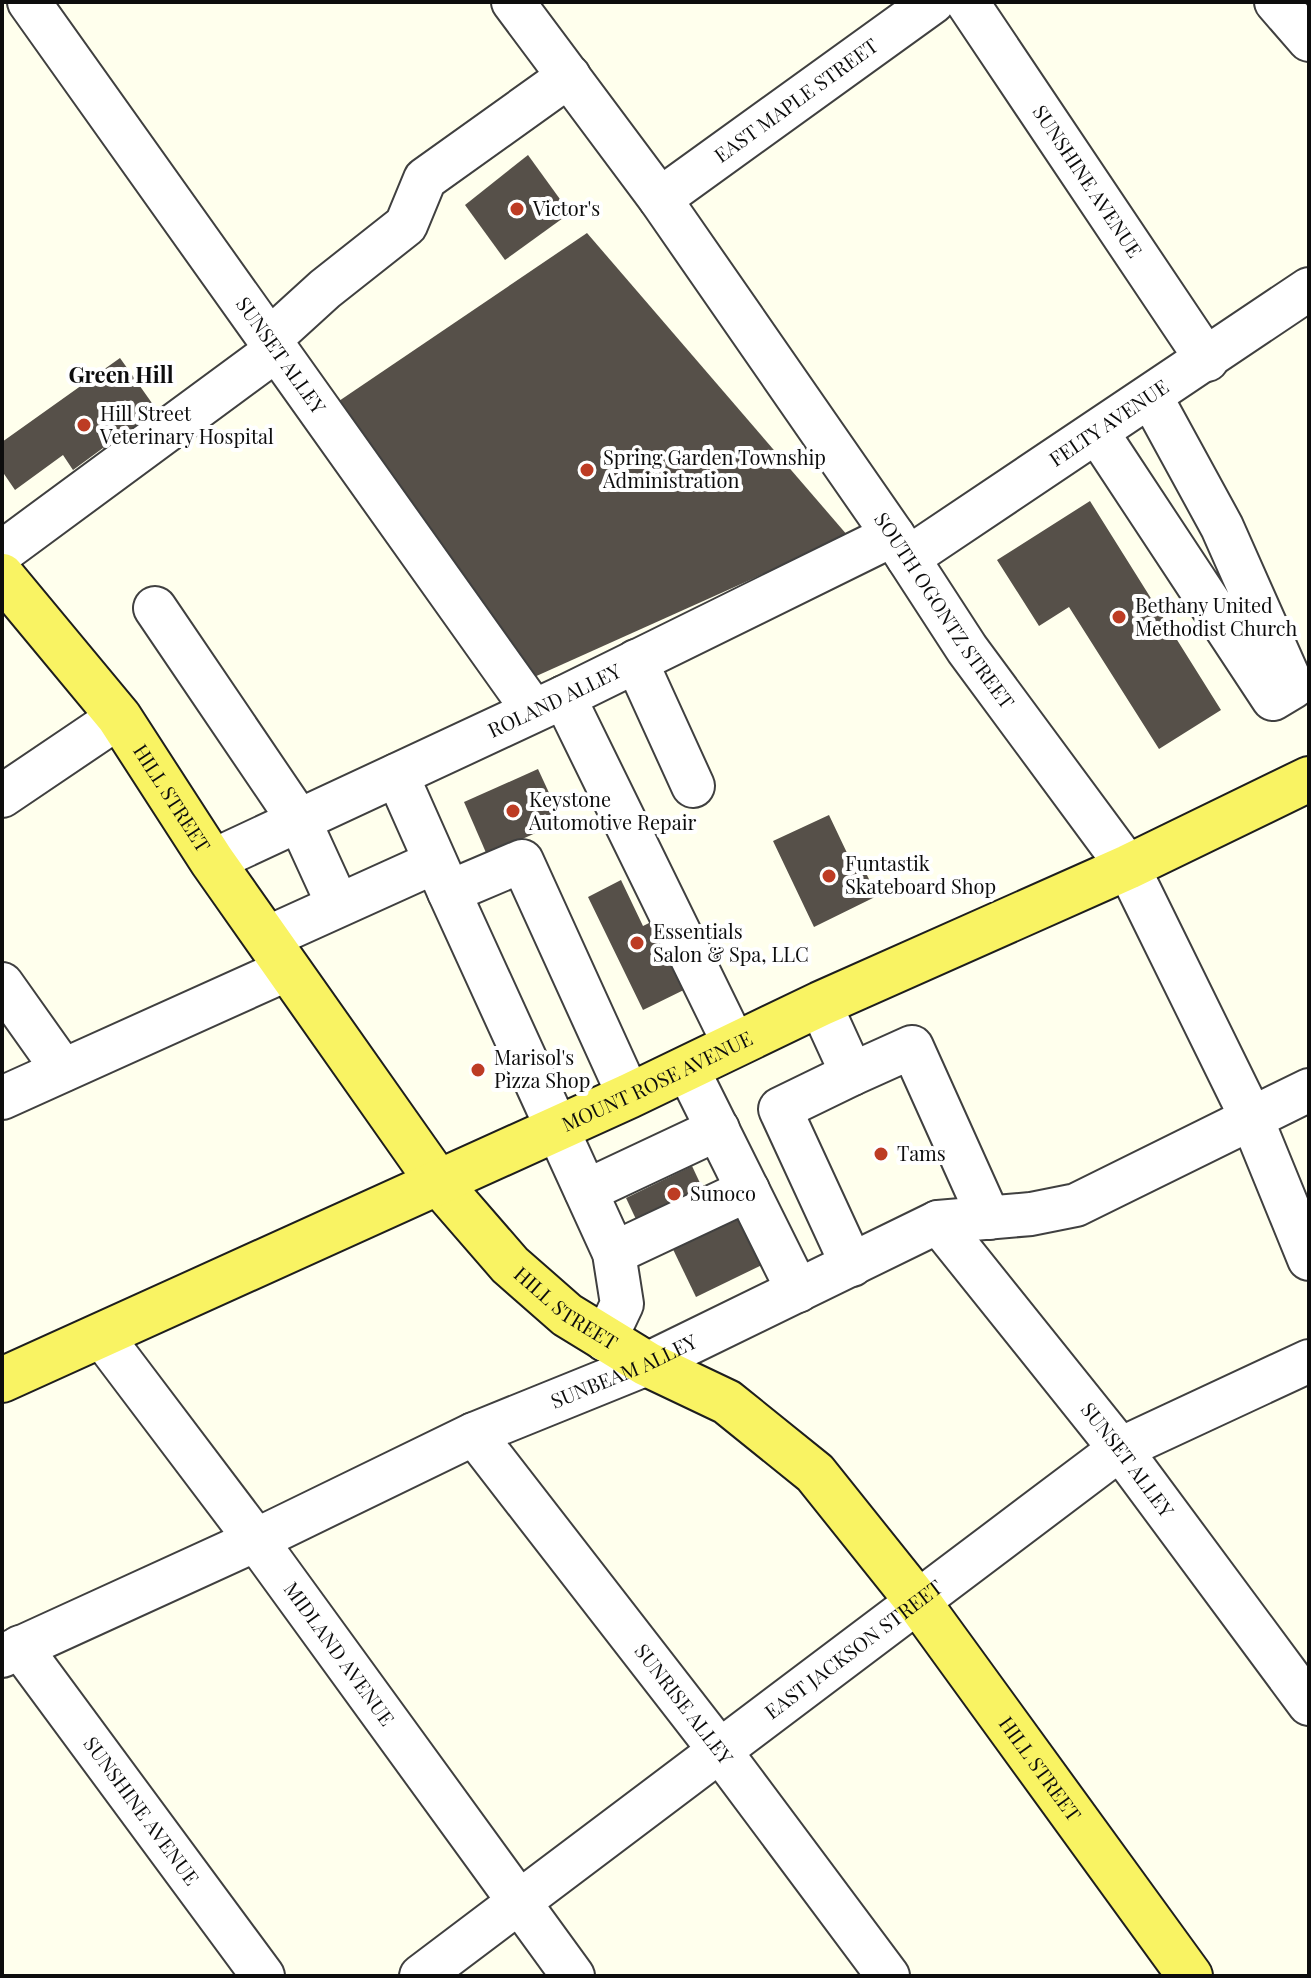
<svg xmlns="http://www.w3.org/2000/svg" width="1311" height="1978" font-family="'Playfair Display',serif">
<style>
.building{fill:#565049}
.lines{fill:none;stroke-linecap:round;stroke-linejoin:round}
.minor-casing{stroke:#404040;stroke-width:46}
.major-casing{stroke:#1e1e1e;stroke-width:48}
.minor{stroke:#fff;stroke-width:42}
.major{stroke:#f9f363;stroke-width:44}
.poi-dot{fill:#bd3c24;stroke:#fff;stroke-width:3}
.labels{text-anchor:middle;stroke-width:8;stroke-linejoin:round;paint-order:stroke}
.street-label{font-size:20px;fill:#0d0d0d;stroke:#fff}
.poi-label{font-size:20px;fill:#0d0d0d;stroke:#fff;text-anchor:start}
.neighbourhood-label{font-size:22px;font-weight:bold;fill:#0d0d0d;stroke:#fff}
</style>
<rect width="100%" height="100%" fill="#ffffed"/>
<g class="building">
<path d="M528,155l42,58 -65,47 -40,-55z"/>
<path d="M587,233l261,303 -316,142 -196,-275z"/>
<path d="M120,358l39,55 -45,51 -11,-16 -30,22 -10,-15 -48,35 -13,-19v-29z"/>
<path d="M1090,501l131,209 -62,39 -90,-142 -30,19 -42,-66z"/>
<path d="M538,769l24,52 -75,34 -23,-53z"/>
<path d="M829,815l19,40 8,-3 21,44 -63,31 -41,-86z"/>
<path d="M621,880l22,46 10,-5 45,62 -55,27 -55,-113z"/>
<path d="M692,1166l16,34 -66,32 -16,-34z"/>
<path d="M741,1206l27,56 -72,35 -27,-56z"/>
</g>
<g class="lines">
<defs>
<g id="minor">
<path id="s1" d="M29,2l504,708"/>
<path id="s2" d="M513,2l147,197 233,336 74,114 161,218 123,250 58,142"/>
<path id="s3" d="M967,2l240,358"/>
<path d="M1276,2l33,38"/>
<path id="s4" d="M660,199l273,-197"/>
<path d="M269,340l56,-51 81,-64 19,-46 144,-103"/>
<path d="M1097,432l176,267 20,-12 -71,-160 -71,-130"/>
<path d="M2,552l274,-202"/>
<path id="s5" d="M908,558l401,-269"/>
<path d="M155,608l145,214 38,83"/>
<path d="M636,661l57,125"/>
<path d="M564,697l170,347"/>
<path d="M397,775l52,117 73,-31 107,235"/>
<path d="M2,796l117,-79"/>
<path id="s6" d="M212,861l352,-164 329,-162"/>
<path d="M449,892l165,361 8,51 -17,36"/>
<path d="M267,938l168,-76"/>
<path d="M2,984l61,86"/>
<path d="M820,1004l32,70 -72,35 72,156"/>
<path d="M687,1068l111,223"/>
<path d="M852,1074l60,-27 77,171"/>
<path d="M2,1098l286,-129"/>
<path d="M586,1191l132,-62"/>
<path id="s7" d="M938,1222l182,227 189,255"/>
<path d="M614,1253l134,-63"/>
<path id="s8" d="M101,1335l155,205 317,436"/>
<path id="s9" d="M474,1434l246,317 168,225"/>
<path id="s10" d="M20,1647l243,329"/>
<path id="s11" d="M2,1656l254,-116 218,-106 173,-70 291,-142 93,-8 45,-9 233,-115"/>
<path id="s12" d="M421,1976l699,-527 189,-88"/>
</g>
<g id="major">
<path id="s13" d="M2,576l117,141 93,144 226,321 72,83 57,50 80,49 80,38 88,71 104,130 271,373"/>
<path id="s14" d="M2,1380l627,-284 191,-92 308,-137 181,-88"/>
</g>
</defs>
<use href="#minor" class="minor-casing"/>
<use href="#major" class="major-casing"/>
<use href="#minor" class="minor"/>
<use href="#major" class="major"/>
</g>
<g class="poi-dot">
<circle cx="517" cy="209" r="8"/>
<circle cx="84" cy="425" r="8"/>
<circle cx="587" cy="470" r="8"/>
<circle cx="1119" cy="617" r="8"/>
<circle cx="513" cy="811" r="8"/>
<circle cx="829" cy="876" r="8"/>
<circle cx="637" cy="943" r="8"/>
<circle cx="478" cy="1070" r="8"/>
<circle cx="881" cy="1154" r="8"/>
<circle cx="674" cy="1194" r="8"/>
</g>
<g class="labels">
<g class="street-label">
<text dy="7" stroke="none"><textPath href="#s4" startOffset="168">EAST MAPLE STREET</textPath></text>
<text dy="7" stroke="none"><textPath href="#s3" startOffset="216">SUNSHINE AVENUE</textPath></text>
<text dy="7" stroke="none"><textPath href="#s1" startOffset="434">SUNSET ALLEY</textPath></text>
<text dy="7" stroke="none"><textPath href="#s5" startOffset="242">FELTY AVENUE</textPath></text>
<text dy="7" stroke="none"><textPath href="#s2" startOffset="746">SOUTH OGONTZ STREET</textPath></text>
<text dy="7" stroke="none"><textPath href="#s6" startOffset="378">ROLAND ALLEY</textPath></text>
<text dy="7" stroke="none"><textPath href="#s13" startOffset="280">HILL STREET</textPath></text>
<text dy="7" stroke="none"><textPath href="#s14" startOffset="720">MOUNT ROSE AVENUE</textPath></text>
<text dy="7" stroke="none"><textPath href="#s13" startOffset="928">HILL STREET</textPath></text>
<text dy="7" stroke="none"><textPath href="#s11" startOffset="684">SUNBEAM ALLEY</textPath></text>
<text dy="7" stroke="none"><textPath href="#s7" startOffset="304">SUNSET ALLEY</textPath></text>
<text dy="7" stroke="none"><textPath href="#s12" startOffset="542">EAST JACKSON STREET</textPath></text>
<text dy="7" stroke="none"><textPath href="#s8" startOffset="398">MIDLAND AVENUE</textPath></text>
<text dy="7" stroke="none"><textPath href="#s9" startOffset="342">SUNRISE ALLEY</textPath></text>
<text dy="7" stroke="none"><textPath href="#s13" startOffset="1600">HILL STREET</textPath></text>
<text dy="7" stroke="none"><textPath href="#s10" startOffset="204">SUNSHINE AVENUE</textPath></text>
</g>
<g class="poi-label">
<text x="533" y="216">Victor's</text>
<text x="100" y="421">Hill Street<tspan x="100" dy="23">Veterinary Hospital</tspan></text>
<text x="603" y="465">Spring Garden Township<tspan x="603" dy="23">Administration</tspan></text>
<text x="1135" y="613">Bethany United<tspan x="1135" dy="23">Methodist Church</tspan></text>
<text x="529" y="807">Keystone<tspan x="529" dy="23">Automotive Repair</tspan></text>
<text x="845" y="871">Funtastik<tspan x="845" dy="23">Skateboard Shop</tspan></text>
<text x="653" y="939">Essentials<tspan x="653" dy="23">Salon &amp; Spa, LLC</tspan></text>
<text x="494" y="1065">Marisol's<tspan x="494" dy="23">Pizza Shop</tspan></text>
<text x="897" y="1161">Tams</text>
<text x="690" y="1201">Sunoco</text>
</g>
<g class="neighbourhood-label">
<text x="121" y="383">Green Hill</text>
</g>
</g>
<rect width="1311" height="1978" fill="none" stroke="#0d0d0d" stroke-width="8"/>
</svg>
